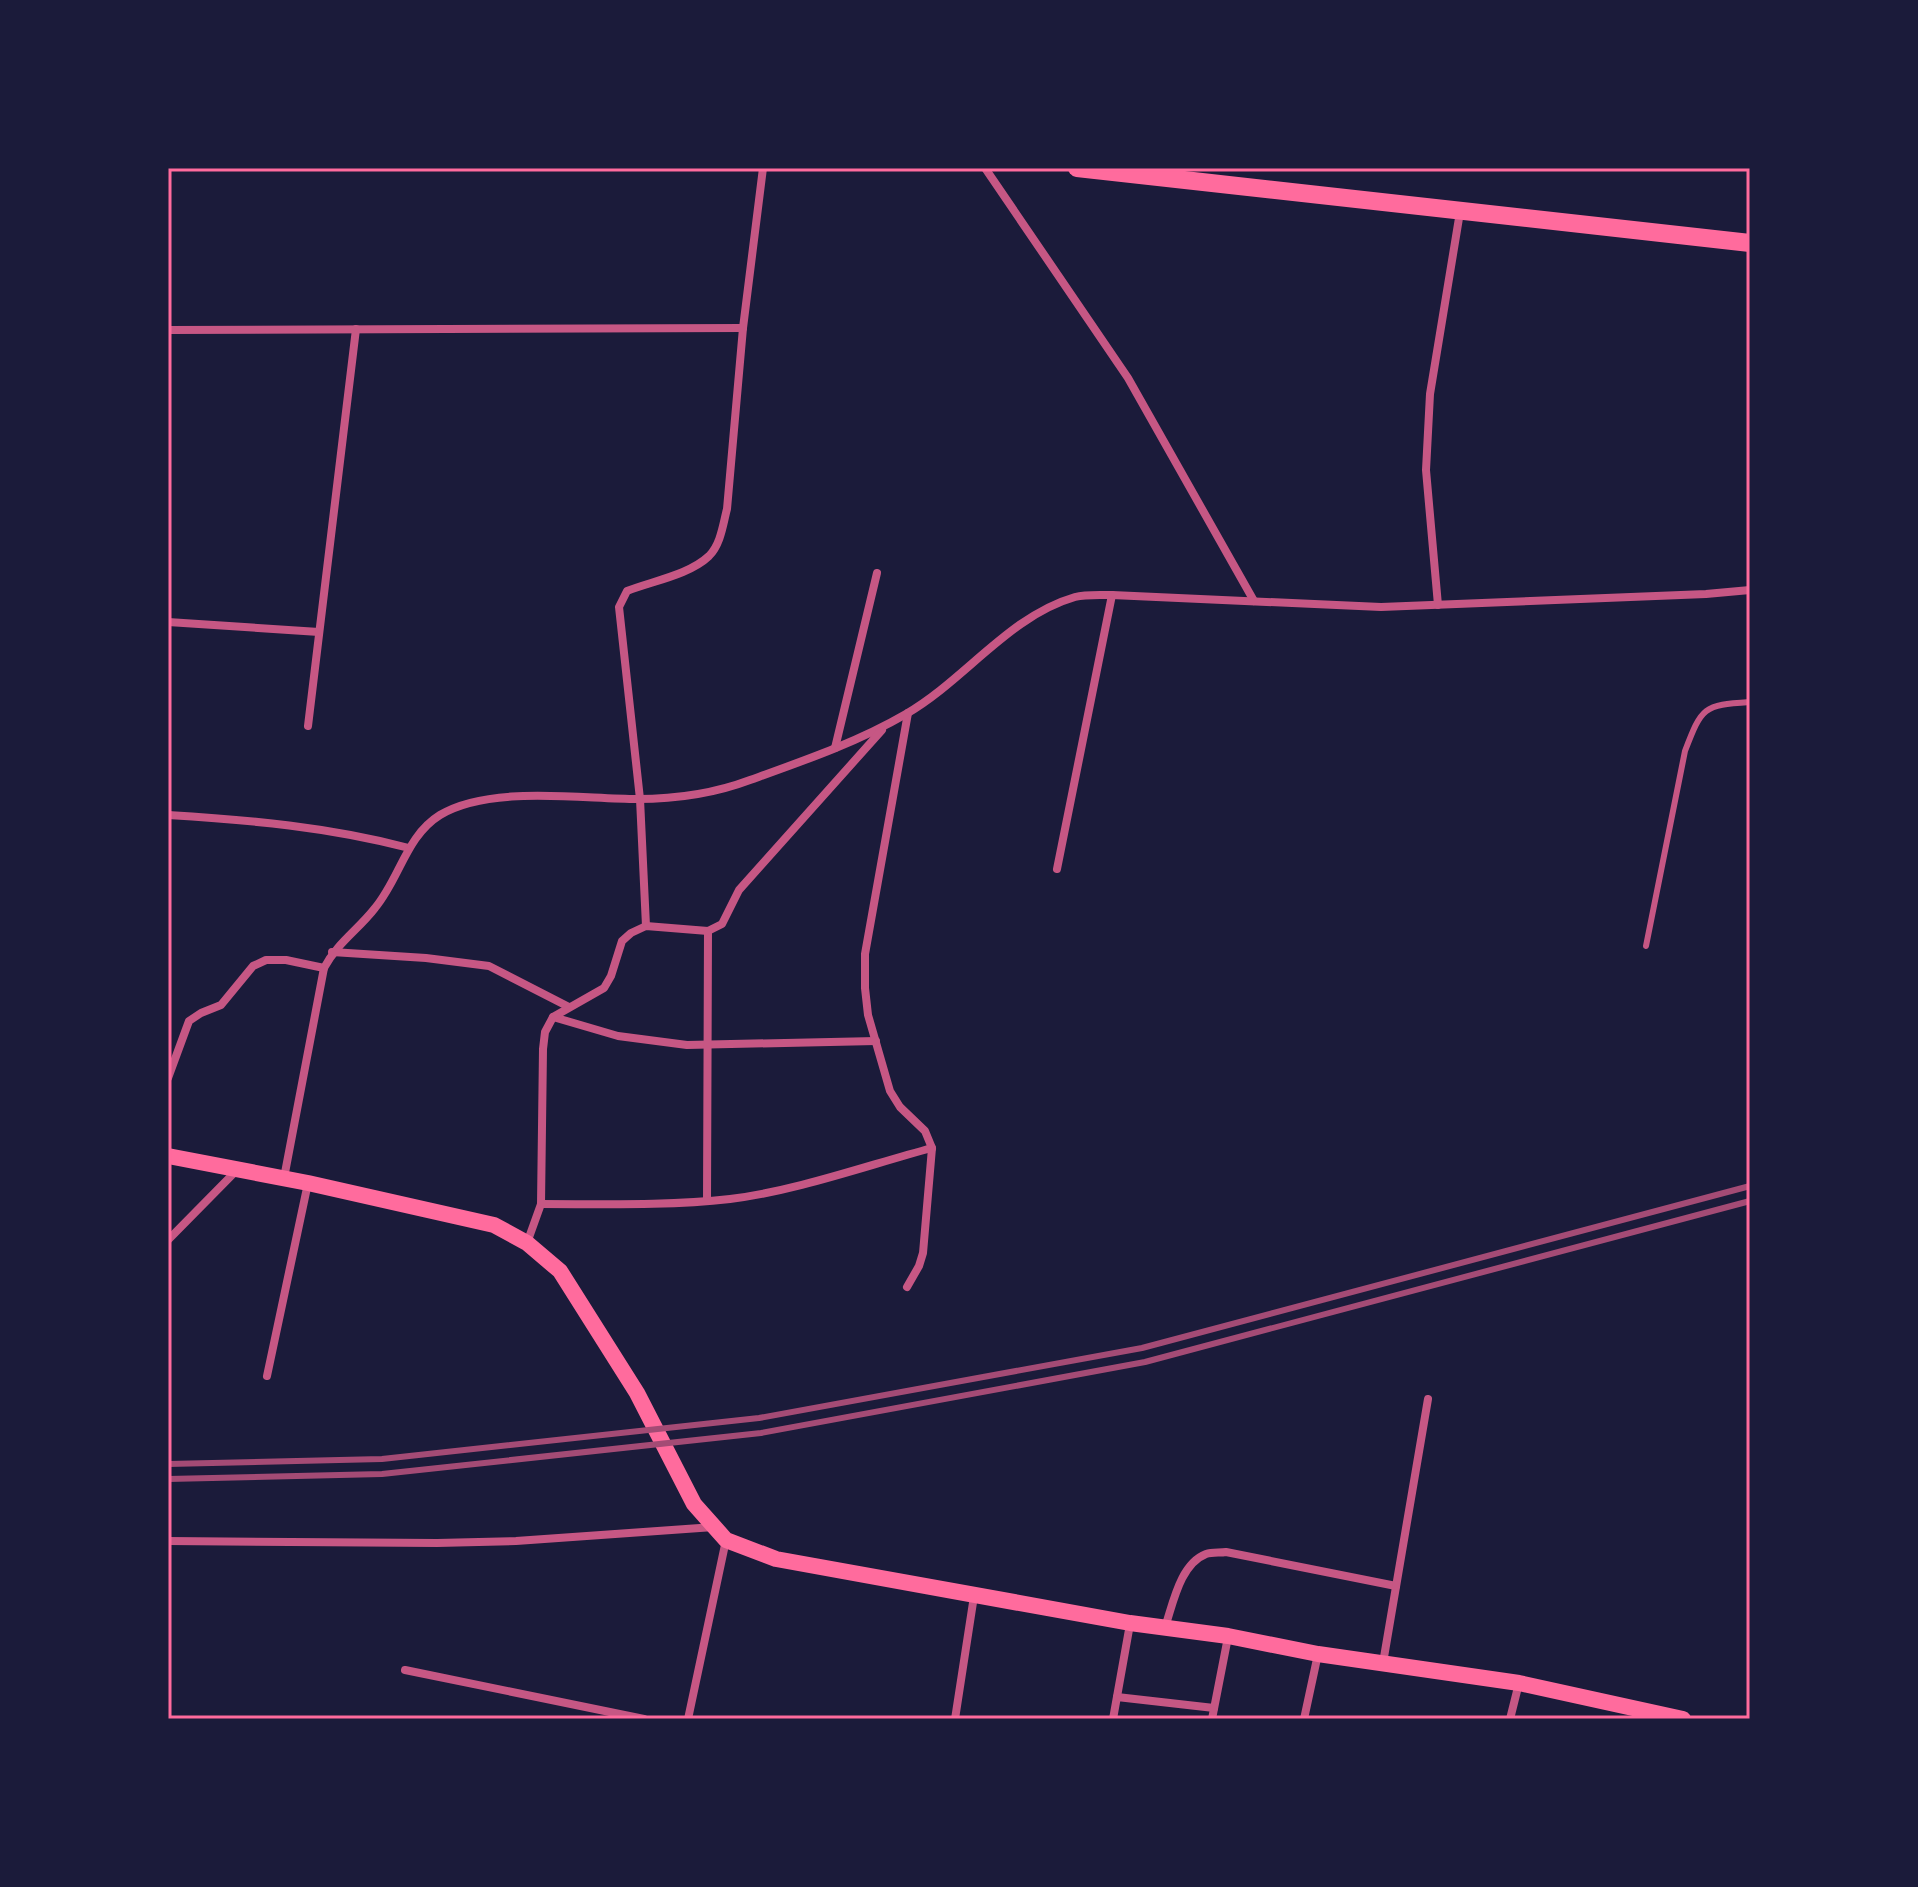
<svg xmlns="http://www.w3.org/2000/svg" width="1918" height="1887" font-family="Karla,sans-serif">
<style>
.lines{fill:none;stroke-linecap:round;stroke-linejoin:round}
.service{stroke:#c65784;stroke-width:6}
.minor{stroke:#c65784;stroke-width:8}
.secondary{stroke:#ff6b9d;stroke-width:16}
.primary{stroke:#ff6b9d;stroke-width:18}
.rail{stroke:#a44b75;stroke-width:6}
.neatline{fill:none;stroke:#ff6b9d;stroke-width:3}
</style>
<rect width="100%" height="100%" fill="#1b1b3a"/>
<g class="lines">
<path class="service" d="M1646,946l39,-195c17,-44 18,-46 65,-49"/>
<g class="minor">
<path d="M985,168l143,210 126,223"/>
<path d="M168,330l575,-2"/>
<path d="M1438,605l-12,-135 4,-76 30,-182"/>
<path d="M168,622l151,10"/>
<path d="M308,726l48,-397"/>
<path d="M835,748l42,-175"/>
<path d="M168,815c82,5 161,12 241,33"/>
<path d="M1057,869l55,-274"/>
<path d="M646,926l-6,-127 -21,-192 8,-16c25,-10 62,-16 82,-35 12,-12 14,-32 18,-47l16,-181 20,-160"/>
<path d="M332,952l94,6 63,8 80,41"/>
<path d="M553,1017l65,19 69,9 189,-4"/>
<path d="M168,1078l21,-57 12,-8 20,-8 32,-39 13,-6h20l38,8"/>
<path d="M284,1178l40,-210c13,-25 35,-39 51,-60 25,-30 31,-72 65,-93 50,-30 140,-16 197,-16 40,0 76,-5 113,-19 53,-19 108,-38 156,-66 59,-34 103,-98 169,-117 11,-3 25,-2 37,-2l269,12 325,-13 44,-4"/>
<path d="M707,1201l1,-270"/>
<path d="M541,1204c63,0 127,2 189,-5 66,-8 138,-34 202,-51"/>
<path d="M168,1240l69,-70"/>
<path d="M527,1243l14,-39 2,-155 2,-17 8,-15 51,-29 7,-12 11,-35 9,-8 15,-7 62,5 14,-7 17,-34 143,-160"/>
<path d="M907,1287l12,-21 4,-13 9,-105 -7,-17 -25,-24 -10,-16 -22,-76 -3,-27v-34l43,-241"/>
<path d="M267,1376l41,-193"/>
<path d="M168,1541l269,2 79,-2 198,-14"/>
<path d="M1165,1627c8,-23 15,-63 41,-73 6,-2 14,-1 20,-2l170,34"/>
<path d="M1383,1663l45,-264"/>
<path d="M405,1670l239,49"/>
<path d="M1117,1697l97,11"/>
<path d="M688,1719l38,-179"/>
<path d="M955,1719l19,-123"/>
<path d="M1113,1719l17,-95"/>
<path d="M1212,1719l16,-82"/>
<path d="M1304,1719l14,-65"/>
<path d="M1510,1719l9,-36"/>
</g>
<path class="secondary" d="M168,1156l140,27 186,42 33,18 33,28 77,122 57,111 32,36 50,19 354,64 98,13 90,18 201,29 164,36"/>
<path class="primary" d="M1077,168l673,75"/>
<g class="rail">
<path d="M168,1464l214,-5 377,-41 383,-70 608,-162"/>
<path d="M168,1479l214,-5 379,-41 384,-71 605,-161"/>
</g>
</g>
<rect width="1918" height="1887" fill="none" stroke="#1b1b3a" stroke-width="340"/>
<rect x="170" y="170" width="1578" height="1547" class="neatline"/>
</svg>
